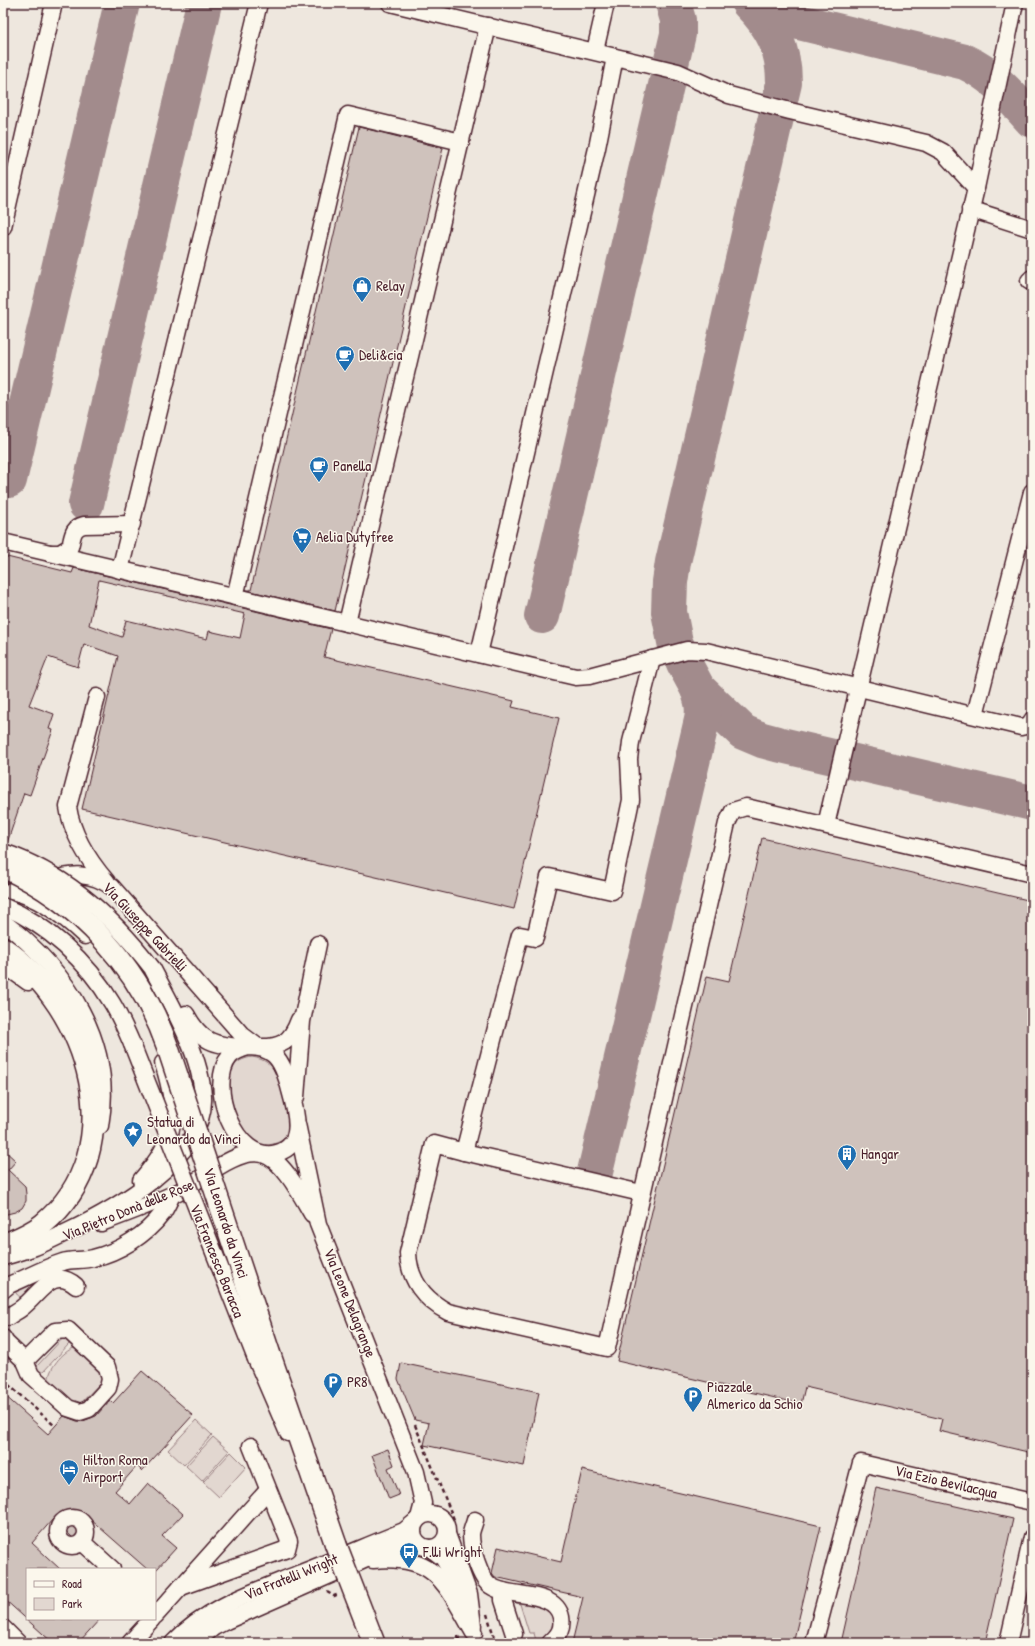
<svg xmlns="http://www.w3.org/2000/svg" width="1035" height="1646" font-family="'Patrick Hand',sans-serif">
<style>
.built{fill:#eee7de;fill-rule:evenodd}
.green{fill:#e2d7d0;stroke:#967b7e}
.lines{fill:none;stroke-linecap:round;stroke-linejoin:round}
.taxiway{stroke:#a28b8c;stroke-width:36}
.building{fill:#cfc2bc;stroke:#4a1f2b;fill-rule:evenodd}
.minor-casing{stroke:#4a1f2b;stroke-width:19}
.major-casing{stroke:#4a1f2b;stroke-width:24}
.path{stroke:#4a1f2b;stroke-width:2.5;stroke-dasharray:4 3;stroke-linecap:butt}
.minor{stroke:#fbf7ec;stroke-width:16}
.major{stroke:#fbf7ec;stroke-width:21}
.minor-bridge-casing{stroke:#4a1f2b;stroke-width:19;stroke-linecap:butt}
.major-bridge-casing{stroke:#4a1f2b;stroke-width:24;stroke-linecap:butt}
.minor-bridge{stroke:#fbf7ec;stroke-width:16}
.major-bridge{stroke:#fbf7ec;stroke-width:21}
.labels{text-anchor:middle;stroke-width:3;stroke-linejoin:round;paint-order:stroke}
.poi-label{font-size:15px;fill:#4a1f2b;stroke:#fbf7ec;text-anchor:start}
.street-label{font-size:15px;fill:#4a1f2b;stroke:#fbf7ec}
</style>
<rect width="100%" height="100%" fill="#fbf7ec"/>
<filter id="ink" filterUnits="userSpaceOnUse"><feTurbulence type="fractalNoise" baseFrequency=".025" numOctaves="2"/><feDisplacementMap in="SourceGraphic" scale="8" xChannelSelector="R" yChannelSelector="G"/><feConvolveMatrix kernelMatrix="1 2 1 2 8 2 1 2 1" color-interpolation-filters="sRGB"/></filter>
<g filter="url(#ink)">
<path class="built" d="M3,3h1029v1640h-1029zM27,1569h128v50h-128z"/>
<g class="green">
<path d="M252,1057c6,1 12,3 17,7 8,7 11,20 14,30 3,7 7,16 8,24 3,21 -14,27 -31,28 -4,-3 -9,-6 -12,-10 -13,-15 -26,-54 -13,-71 4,-5 11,-7 17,-8z"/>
<path d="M39,1280l-16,17c-5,0 -7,-3 -8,-7z"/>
<path d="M64,1337l6,5 -1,2 -26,28 -5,1 -2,-6z"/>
<path d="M74,1348l7,1 21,19 1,9 -2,5 -21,22h-7l-24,-22c-2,-12 14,-31 25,-34z"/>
<path d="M196,1420l16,15 -28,30 -16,-15z"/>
<path d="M213,1437l16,14 -27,30 -16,-15z"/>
<path d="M231,1452l15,15 -27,30 -16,-15z"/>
<path d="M517,1600c9,2 23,3 31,9 4,2 5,6 6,10 2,12 -7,19 -18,22l-2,-8h-5l-9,-29 -4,-1z"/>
</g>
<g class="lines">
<g class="taxiway">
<path d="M749,3c24,24 35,46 35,80l-111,479 -3,20 -1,30 6,30 9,21 14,26 45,43 19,8 15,4 255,59"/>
<path d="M753,3l46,19 166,40c30,14 45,34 67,58"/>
<path d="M9,480l113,-477"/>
<path d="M86,504l118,-501"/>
<path d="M542,616l136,-582v-14l-5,-17"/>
<path d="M595,1172l107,-452c2,-12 0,-20 -4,-31"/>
</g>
</g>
<g class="building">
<path d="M359,127l84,21 -108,463 -89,-21h5z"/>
<path d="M3,556l69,17 2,-5 257,61 -7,28 190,44 -2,6 47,11 -45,191 -432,-100 36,-153 -34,-12 -6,23 -30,-10 -19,48 25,9 -5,15 4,1 -23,65 -6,-2 -17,50h-4zM99,580l146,34 -5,24 -31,-7 -2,8 -81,-19 -4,17 -33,-12z"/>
<path d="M762,838l270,63v552l-93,-22 3,-12 -137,-32 -4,17 -184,-43 90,-385 22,5z"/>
<path d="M3,1149l13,12 -8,9 17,16 1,8v7l-4,7 -7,4 -12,3z"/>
<path d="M401,1363l138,29 -15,74 -100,-21 5,-22 -14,-3 -17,-41z"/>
<path d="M142,1371l51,44 -51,56 -5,-5 -22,25 15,13 18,-21 35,31 -21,22 14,12 -19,21h-10l-57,-50 -17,19 -20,-19 -21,24 28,26h-33v50h73l-22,24h-25l-50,-45v-204l45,40 16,-18 13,5h6l13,-5 14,-16 3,3z"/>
<path d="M388,1449l6,16 -6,3 11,27 -10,4 -17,-44z"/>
<path d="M582,1470l239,56 -28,117h-221l11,-46 -88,-20 -3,-4 6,-26 63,15z"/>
<path d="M876,1488l137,31 -28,124h-144z"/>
</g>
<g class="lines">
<defs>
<g id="minor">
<path d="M390,3l288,69 51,23 61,16 136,32 17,9 33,36"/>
<path d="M595,51l11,-48"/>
<path d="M970,209l62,20"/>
<path d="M3,227l51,-224"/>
<path d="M1029,281l3,-3"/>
<path d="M3,542l560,132 13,3 13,-1 98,-26 19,1 315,76 9,-2 2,-5"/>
<path d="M50,553h10l10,-6c3,-11 2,-19 14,-22l48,-1"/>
<path d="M120,570l139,-567"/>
<path d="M235,597l113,-482 113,27"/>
<path d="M347,623l141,-597"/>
<path d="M479,654l118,-506 18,-91"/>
<path d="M652,659l-21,83 -2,17 2,41 -19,91 -63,-14 -14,61 -15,-3 -56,217 -30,-8 -26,109c1,27 17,47 40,59l159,36 120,-525 6,-12 13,-4 286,67"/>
<path d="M97,697l-29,110c4,28 21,54 39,75"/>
<path d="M975,715l57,-223"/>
<path d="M826,825l150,-637 39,-185"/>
<path d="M48,881c24,-8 43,-9 64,6l130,148 16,12"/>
<path d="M11,891c28,6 54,26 74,45"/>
<path d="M3,906c45,19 84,55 109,97 8,13 14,27 20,41"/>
<path d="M3,922c64,48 112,121 97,204"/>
<path d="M3,964l25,18"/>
<path d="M186,1014c15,28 28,32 59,33"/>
<path d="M248,1047c9,0 18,1 26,8 9,8 13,23 16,35 6,21 16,55 -13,63 -42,12 -71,-69 -47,-97 5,-5 11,-7 18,-9z"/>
<path d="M258,1047c23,1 33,-5 41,-27"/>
<path d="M296,1097l6,-76 16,-77"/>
<path d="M297,1124l21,100 98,248 7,31 -4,15"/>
<path d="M464,1152l177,41"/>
<path d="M141,1180c37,-41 38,-67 22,-117"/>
<path d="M101,1223c27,-10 54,-20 79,-32 23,-12 56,-43 82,-37 21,5 40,43 50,60"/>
<path d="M3,1257c11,-3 21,-6 32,-10 10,-4 20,-9 30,-14 48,-23 141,-74 138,-136 -2,-43 -31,-91 -51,-129"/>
<path d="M3,1290l6,-5c17,-7 35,-17 54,-23 8,-3 20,-1 30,-4 26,-6 53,-23 69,-44 4,-6 7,-13 10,-19"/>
<path d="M8,1317c5,-4 12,-7 16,-11 16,-13 29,-40 52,-20"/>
<path d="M3,1338l3,5 19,18 6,14 37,33 12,4 9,-3 19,-21 2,-9 -3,-12 -39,-37 -13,1 -30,30"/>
<path d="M256,1359l32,74"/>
<circle cx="430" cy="1531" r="17"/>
<circle cx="72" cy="1532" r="14"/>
<path d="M475,1520c-1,5 -4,10 -4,15 0,13 9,44 20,51 19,13 64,3 70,31 2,12 -2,18 -11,26"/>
<path d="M447,1534l22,60 4,32"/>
<path d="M82,1542l30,27"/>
<path d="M430,1548l13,10 9,15 8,21"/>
<path d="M373,1560c64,-6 73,25 101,73"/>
<path d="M181,1587l106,-38 2,-8 -38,-95"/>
<path d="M503,1591v9l11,34"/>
<path d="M155,1616l113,-126"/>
<path d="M3,1628l15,15"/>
<path d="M130,1643l22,-24"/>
<path d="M173,1643c34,-36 81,-51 125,-69 36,-14 71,-29 106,-43l11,-9"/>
<path d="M194,1643l20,-16 12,-6 170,-75 23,-2"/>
<path d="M814,1643l47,-180 171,39"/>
<path d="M1008,1643l24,-106"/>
</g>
<g id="major">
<path d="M3,948c86,59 131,201 40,276 -12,10 -26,15 -40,21"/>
<path d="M270,1355l66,190"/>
</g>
</defs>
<use href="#minor" class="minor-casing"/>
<use href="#major" class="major-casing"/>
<g class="path">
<path d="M3,1380l52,46"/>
<path d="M415,1425l40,97"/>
<path d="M327,1592l7,4 5,-2"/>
<path d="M487,1614l9,29"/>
<path d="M458,1636l2,7"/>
</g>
<use href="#minor" class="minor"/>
<use href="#major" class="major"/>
<defs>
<g id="minor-bridge">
<path d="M3,852c62,21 110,65 149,116"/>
<path d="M132,1044l124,315"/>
</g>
<g id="major-bridge">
<path d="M3,867c78,35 137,101 165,181l102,307"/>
<path d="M336,1545l38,98"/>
</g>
</defs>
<use href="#minor-bridge" class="minor-bridge-casing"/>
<use href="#major-bridge" class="major-bridge-casing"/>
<use href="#minor-bridge" class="minor-bridge"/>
<use href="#major-bridge" class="major-bridge"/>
</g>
</g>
<defs>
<symbol id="shop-pin" viewBox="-11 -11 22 30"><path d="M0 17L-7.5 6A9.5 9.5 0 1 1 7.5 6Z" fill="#1f6fb2" stroke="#fbf7ec"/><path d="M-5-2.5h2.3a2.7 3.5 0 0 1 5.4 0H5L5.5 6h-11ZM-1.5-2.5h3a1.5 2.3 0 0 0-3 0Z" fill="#fff"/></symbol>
<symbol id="cafe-pin" viewBox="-11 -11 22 30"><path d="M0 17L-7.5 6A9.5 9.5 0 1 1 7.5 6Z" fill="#1f6fb2" stroke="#fbf7ec"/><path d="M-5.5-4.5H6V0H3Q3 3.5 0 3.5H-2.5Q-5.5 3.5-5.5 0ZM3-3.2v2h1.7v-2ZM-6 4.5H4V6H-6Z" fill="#fff"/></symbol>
<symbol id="supermarket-pin" viewBox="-11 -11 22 30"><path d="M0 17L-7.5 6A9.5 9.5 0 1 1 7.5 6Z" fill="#1f6fb2" stroke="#fbf7ec"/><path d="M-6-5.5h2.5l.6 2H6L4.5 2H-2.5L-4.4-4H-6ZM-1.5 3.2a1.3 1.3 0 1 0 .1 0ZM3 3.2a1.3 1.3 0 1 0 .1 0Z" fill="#fff"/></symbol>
<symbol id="sight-pin" viewBox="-11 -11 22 30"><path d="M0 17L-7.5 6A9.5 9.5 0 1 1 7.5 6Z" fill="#1f6fb2" stroke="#fbf7ec"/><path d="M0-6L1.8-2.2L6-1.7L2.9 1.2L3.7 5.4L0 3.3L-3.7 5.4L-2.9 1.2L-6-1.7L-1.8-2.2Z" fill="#fff"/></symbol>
<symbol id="building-pin" viewBox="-11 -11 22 30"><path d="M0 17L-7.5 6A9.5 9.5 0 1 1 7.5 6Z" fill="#1f6fb2" stroke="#fbf7ec"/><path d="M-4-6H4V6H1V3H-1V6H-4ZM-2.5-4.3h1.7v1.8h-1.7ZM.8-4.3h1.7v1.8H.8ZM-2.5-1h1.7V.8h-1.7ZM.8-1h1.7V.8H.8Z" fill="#fff"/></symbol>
<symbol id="parking-pin" viewBox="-11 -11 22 30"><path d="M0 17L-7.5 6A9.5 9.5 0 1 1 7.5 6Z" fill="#1f6fb2" stroke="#fbf7ec"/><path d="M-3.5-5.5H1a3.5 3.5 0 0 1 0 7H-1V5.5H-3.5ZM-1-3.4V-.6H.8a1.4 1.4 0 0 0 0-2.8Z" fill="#fff"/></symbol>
<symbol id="hotel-pin" viewBox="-11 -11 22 30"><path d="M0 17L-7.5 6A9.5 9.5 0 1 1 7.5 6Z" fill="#1f6fb2" stroke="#fbf7ec"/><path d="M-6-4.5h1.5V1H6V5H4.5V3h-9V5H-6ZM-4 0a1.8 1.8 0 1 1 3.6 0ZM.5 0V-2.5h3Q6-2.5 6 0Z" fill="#fff"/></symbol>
<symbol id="bus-pin" viewBox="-11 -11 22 30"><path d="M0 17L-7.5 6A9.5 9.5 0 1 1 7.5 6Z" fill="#1f6fb2" stroke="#fbf7ec"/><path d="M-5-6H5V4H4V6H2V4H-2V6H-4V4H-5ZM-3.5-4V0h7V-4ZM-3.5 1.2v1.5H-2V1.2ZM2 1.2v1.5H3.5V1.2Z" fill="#fff"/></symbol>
</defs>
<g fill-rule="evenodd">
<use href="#shop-pin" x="351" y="275" width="22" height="30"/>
<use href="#cafe-pin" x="334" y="344" width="22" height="30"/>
<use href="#cafe-pin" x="308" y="455" width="22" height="30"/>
<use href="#supermarket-pin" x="291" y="526" width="22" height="30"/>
<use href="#sight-pin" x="122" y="1120" width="22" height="30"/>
<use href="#building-pin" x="836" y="1143" width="22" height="30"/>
<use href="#parking-pin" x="322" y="1371" width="22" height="30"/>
<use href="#parking-pin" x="682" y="1385" width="22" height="30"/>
<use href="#hotel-pin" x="58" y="1458" width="22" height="30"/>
<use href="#bus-pin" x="398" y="1541" width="22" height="30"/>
</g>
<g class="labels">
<g class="poi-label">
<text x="376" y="291">Relay</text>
<text x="359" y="360">Deli&amp;cia</text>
<text x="333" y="471">Panella</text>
<text x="316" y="542">Aelia Dutyfree</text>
<text x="147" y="1127">Statua di<tspan x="147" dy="17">Leonardo da Vinci</tspan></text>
<text x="861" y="1159">Hangar</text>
<text x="347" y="1387">PR8</text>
<text x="707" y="1392">Piazzale<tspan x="707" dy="17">Almerico da Schio</tspan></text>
<text x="83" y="1465">Hilton Roma<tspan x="83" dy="17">Airport</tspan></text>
<text x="423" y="1557">F.lli Wright</text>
</g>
<g class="street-label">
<text transform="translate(145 927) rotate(47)" y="5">Via Giuseppe Gabrielli</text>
<text transform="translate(128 1210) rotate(-22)" y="5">Via Pietro Donà delle Rose</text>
<text transform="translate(226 1223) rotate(72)" y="5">Via Leonardo da Vinci</text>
<text transform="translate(217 1261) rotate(68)" y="5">Via Francesco Baracca</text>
<text transform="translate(350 1303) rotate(68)" y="5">Via Leone Delagrange</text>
<text transform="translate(946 1482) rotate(13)" y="5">Via Ezio Bevilacqua</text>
<text transform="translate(291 1577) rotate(-22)" y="5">Via Fratelli Wright</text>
</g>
</g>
<rect width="1035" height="1646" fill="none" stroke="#fbf7ec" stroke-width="16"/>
<rect x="8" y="8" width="1019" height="1630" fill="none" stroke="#4a1f2b" stroke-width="1.5" filter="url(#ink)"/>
<rect x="26" y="1568" width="130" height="52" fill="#fbf7ec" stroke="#b4a19f"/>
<rect x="34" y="1581" width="20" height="6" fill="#fbf7ec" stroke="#b4a19f"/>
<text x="62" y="1588" font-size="12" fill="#4a1f2b">Road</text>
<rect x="34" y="1598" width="20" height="12" fill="#e2d7d0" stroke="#b4a19f"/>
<text x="62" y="1608" font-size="12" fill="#4a1f2b">Park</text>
</svg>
